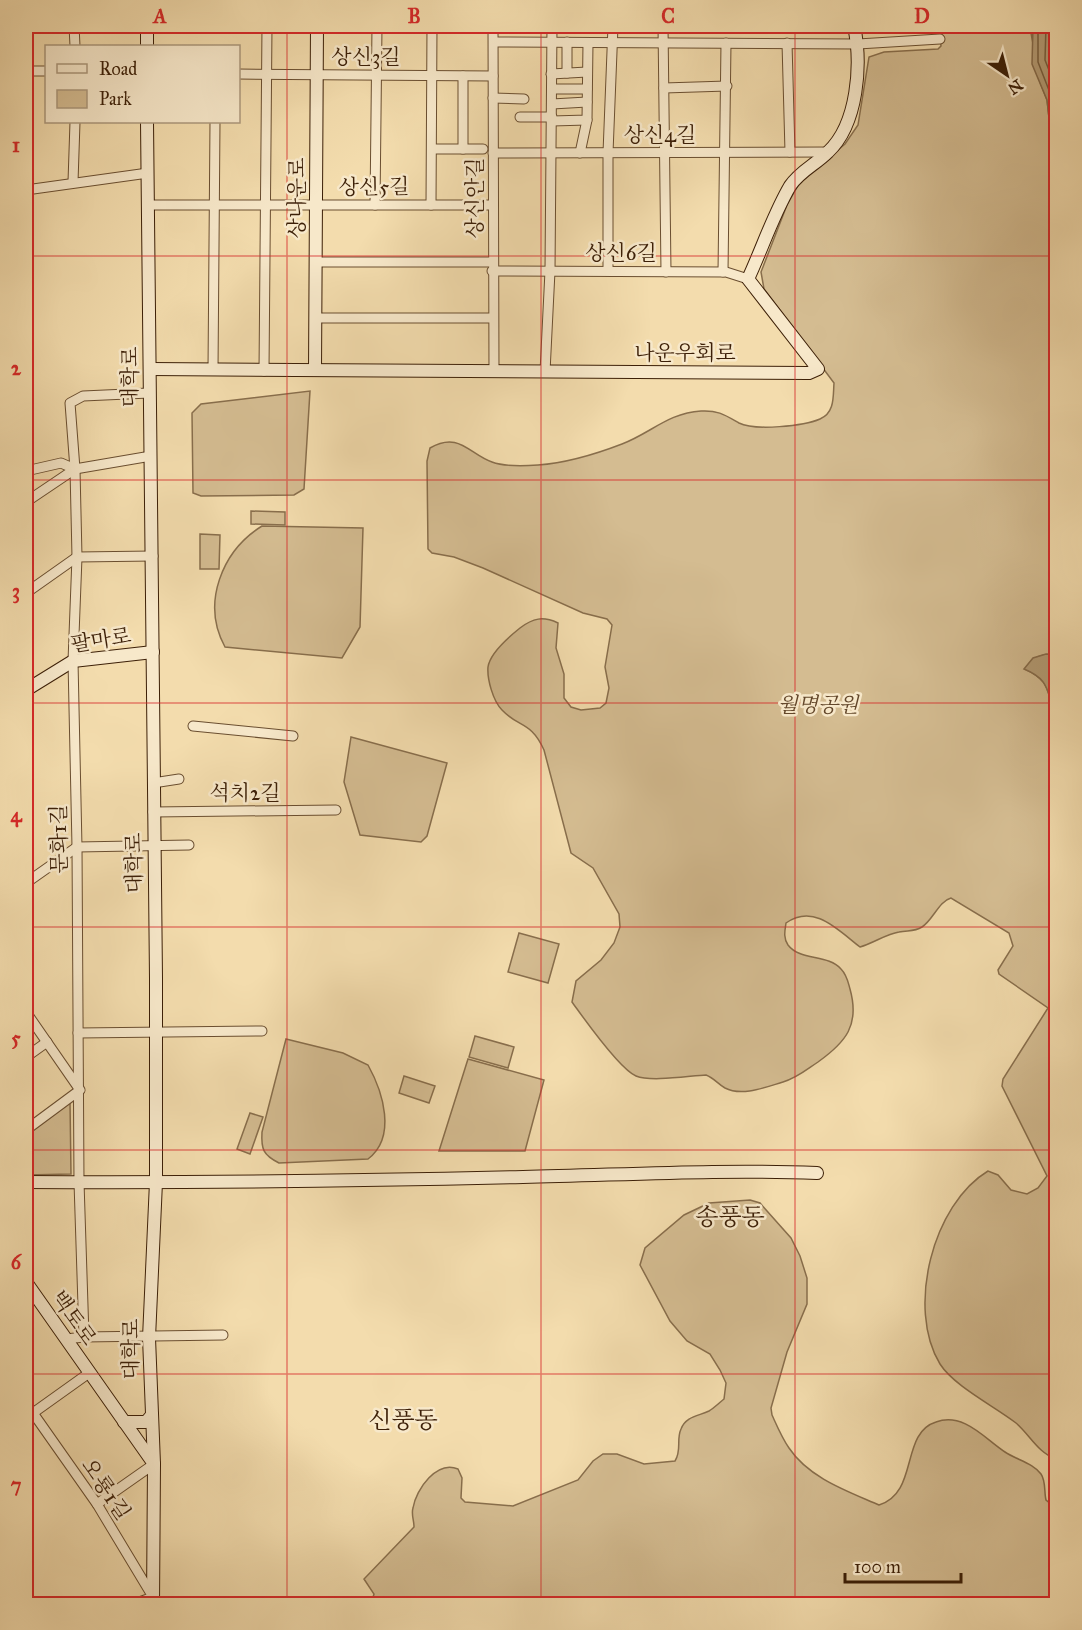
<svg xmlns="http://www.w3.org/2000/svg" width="1082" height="1630" font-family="'IM FELL Great Primer','Noto Serif KR',serif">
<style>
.green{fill:#d4bc91;stroke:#886e4c;stroke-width:1.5}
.water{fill:#b59c75;stroke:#856a49;stroke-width:1.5}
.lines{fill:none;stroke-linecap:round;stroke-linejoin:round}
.shore{stroke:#785e3e;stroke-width:1.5}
.street-casing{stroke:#6a4e30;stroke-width:11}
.secondary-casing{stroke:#3c1f07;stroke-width:14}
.street{stroke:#f7e8ca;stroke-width:9}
.secondary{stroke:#f7e8ca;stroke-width:12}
.grid{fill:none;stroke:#d62828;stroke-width:1.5;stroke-opacity:0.55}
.labels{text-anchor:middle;stroke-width:5;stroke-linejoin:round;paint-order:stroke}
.street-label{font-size:21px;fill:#3c1f07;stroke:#f7e8ca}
.park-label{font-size:21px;font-style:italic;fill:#62462a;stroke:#f7e8ca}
.quarter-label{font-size:24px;fill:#3c1f07;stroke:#f7e8ca}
.neatline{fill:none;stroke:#d62828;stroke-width:2}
.grid-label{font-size:20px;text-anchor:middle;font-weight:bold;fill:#d62828}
</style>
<rect width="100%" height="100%" fill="#f3dcad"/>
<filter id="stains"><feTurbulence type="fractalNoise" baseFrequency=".00333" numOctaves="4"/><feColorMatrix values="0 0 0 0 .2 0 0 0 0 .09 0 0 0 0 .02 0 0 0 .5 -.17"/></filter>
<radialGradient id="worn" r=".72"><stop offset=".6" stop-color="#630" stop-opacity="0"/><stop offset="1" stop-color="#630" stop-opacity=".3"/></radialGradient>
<g class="green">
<path d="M939,26h94l-2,7 9,49 7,18 9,81v474c-14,-3 -23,3 -31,14 27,13 20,22 31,45v745c-18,-6 -26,-24 -40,-36 -22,-17 -62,-37 -76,-59 -34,-56 -7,-160 48,-193l10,4 13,15 16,4 11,-6 9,-12 -45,-90 1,-7 45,-71 -49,-34 -1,-4 15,-24 -4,-13 -58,-35c-12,3 -18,22 -29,29 -8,5 -14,3 -23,5 -13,2 -25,11 -39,15 -22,-17 -46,-44 -74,-24 -1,7 -3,15 2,22 12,16 40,9 53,24 6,6 7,13 9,20 10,36 -4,53 -32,73 -12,8 -21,16 -35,20 -17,5 -41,15 -58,6 -7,-4 -11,-10 -19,-13 -18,1 -55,7 -70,1 -17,-7 -53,-59 -64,-74l4,-21 25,-21 13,-17 6,-16 -1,-13 -26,-46 -22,-15 -27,-103c-13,-29 -25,-22 -42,-40 -9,-9 -15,-31 -14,-43 2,-14 22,-31 32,-39 13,-10 23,-12 38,-5l-2,25 8,26v24l7,9 10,3 19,-2 6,-5 3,-15 -4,-21 7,-42 -5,-6 -24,-6 -100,-45 -29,-11 -22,-4 -4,-4 -1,-88 3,-13c29,-17 39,6 62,14 13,5 32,4 46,3 28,-2 58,-11 84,-21 29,-11 46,-31 79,-33 17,-1 24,4 38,12 16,8 65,3 81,-4 15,-6 13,-23 14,-36l-70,-94 -3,-17 26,-67 13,-23 45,-38 13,-19 11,-68 15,-5 54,-3 3,-3z"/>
<path d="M310,391l-6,98 -10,6 -93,1 -8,-3 -1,-80 9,-9z"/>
<path d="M251,511l34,1v13l-34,-1z"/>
<path d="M262,526l101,2 -3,99 -18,31 -117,-11c-24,-44 -3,-96 37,-121z"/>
<path d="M200,534l20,1 -1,34h-19z"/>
<path d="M351,737l96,26 -20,73 -6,6 -61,-7 -16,-53z"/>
<path d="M519,933l40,11 -11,39 -40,-11z"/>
<path d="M475,1036l39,11 -6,21 -39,-11z"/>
<path d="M286,1039l57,14 25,12c15,27 29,72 0,94l-89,4c-16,-8 -18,-14 -17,-31z"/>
<path d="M468,1059l76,21 -19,71h-86z"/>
<path d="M404,1076l31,10 -6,17 -30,-10z"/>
<path d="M70,1102l1,72 -45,1v-41z"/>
<path d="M250,1113l13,4 -13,37 -13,-5z"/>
<path d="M750,1200l10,3 31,35 9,18 7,22v26l-20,48 -16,56 1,7c5,11 10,23 17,33 20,30 58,43 90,57 40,-12 21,-72 57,-83 28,-10 49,17 69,30 12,8 28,11 36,22 5,7 3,18 5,26l10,8v96h-685l3,-10 -10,-15 50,-52c0,-7 -3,-13 -1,-19 3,-19 24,-48 45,-39l4,9 -1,20 4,4 48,4 65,-26 15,-19 10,-7h14l27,10 31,-3c7,-11 1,-21 6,-32 5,-13 18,-13 28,-18 5,-3 10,-8 15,-12l2,-16 -6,-13 -10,-16 -23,-13 -17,-20 -30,-56 5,-17 39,-33 25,-12z"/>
</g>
<g class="water">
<path d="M1033,26h23v155l-9,-81 -15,-36z"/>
<path d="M1046,654l10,1v59c-10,-22 -5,-34 -32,-45l9,-11z"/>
</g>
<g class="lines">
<g class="shore">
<path d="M1038,26v36l14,36 4,33"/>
<path d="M1046,26l-1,34 11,28"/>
</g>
<defs>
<g id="street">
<path d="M74,26l1,20"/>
<path d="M493,26l1,345"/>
<path d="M663,26l3,246"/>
<path d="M494,42l364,2 82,-5"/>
<path d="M787,43l3,109"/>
<path d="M26,71h20"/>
<path d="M567,73v-31"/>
<path d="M238,74l255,2"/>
<path d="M551,74l36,-2"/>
<path d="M463,76v73h20"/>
<path d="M664,88l63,-2"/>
<path d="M552,89h35"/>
<path d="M493,98l31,1"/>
<path d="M552,104l35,-2"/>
<path d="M520,117h32"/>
<path d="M552,121l35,-1 1,-77"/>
<path d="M432,149h31"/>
<path d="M493,153l335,-1"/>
<path d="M580,153l7,-33"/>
<path d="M73,182l2,-60"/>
<path d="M26,190l122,-17"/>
<path d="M147,205h346"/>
<path d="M375,205l2,-179"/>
<path d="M431,205l1,-179"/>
<path d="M316,262h176"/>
<path d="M492,271l234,1 22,7"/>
<path d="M608,271v-118l5,-127"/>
<path d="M723,272l3,-229"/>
<path d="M316,318h176"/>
<path d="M213,370l2,-248"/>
<path d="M264,371l3,-345"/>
<path d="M545,372l5,-101 2,-245"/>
<path d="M26,471l35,-8 14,6"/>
<path d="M26,502l49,-33 76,-13"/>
<path d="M26,593l51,-36 76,-1"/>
<path d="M193,726l100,10"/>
<path d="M153,783l26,-4"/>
<path d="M153,812l183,-2"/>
<path d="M26,883l51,-36 112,-2"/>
<path d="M26,1012l54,78 -54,40"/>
<path d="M78,1033l184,-2"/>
<path d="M26,1057l21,-15"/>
<path d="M84,1337l139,-2"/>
<path d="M66,1339l18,-2 -5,-155 -2,-335 -4,-186 4,-104 -2,-88 -5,-66 13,-7 66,-3"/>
<path d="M26,1403l71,101 56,93 -19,7"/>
<path d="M26,1418l63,-45"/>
<path d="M97,1504l57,-40"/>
</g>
<g id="secondary">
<path d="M147,46v-20"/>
<path d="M147,122l9,856v204l-7,156 5,126 -1,140"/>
<path d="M150,369l659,4 9,-4 -70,-90c14,-30 25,-64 42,-93 10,-15 25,-21 38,-34 30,-28 34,-88 26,-126"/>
<path d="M315,370l2,-344"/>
<path d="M26,690l47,-29 80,-9"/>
<path d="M26,1182c165,1 332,-1 497,-5 99,-2 196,-8 294,-4"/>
<path d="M26,1282l128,182"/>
<path d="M124,1422h22l6,-7"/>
</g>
</defs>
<use href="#street" class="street-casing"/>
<use href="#secondary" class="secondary-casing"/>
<use href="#street" class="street"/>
<use href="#secondary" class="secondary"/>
</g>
<path class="grid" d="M287,26v1578M541,26v1578M795,26v1578M26,256h1030M26,480h1030M26,703h1030M26,927h1030M26,1150h1030M26,1374h1030"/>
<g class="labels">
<g class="street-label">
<text x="366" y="64">상신3길</text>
<text x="660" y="142">상신4길</text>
<text transform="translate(374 187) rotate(-1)" y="7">상신5길</text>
<text transform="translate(297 198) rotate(-90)" y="7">상나운로</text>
<text transform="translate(475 198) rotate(-90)" y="7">상신안길</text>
<text x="621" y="260">상신6길</text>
<text x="685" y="360">나운우회로</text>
<text transform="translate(130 377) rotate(-90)" y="7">대학로</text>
<text transform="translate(101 640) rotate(-9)" y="7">팔마로</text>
<text x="245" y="800">석치2길</text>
<text transform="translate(59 839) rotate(-91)" y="7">문화1길</text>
<text transform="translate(134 863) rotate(-91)" y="7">대학로</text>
<text transform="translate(74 1318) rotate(55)" y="7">백토로</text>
<text transform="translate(131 1349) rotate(-90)" y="7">대학로</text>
<text transform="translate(106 1489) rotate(56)" y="7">오룡1길</text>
</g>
<g class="park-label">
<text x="818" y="712">월명공원</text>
</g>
<g class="quarter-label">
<text x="730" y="1225">송풍동</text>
<text x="403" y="1428">신풍동</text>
</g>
</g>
<rect width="1082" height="1630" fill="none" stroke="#f3dcad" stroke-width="66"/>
<rect x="45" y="45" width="195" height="78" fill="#f7e8ca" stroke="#ac987c" stroke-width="1.5"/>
<rect x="57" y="64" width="30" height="9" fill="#f7e8ca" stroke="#ac987c" stroke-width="1.5"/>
<text x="99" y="75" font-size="18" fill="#3c1f07">Road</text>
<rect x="57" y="90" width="30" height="18" fill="#d4bc91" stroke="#ac987c" stroke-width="1.5"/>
<text x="99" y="105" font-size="18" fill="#3c1f07">Park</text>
<g transform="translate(1007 75) rotate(145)" stroke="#f7e8ca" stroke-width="4.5" paint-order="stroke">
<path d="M0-4.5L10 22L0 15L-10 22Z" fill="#3c1f07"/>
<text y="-9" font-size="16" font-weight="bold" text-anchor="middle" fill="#3c1f07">N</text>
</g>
<path d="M845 1573v9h116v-9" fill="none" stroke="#3c1f07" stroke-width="3"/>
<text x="854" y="1573" font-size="18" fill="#3c1f07" stroke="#f7e8ca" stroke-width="4.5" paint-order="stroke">100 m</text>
<rect x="33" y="33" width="1016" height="1564" class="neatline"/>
<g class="grid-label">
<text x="160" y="23">A</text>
<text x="414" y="23">B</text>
<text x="668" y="23">C</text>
<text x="922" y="23">D</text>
<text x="16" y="152">1</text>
<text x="16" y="375">2</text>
<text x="16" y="598">3</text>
<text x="16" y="822">4</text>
<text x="16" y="1045">5</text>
<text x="16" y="1269">6</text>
<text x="16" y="1492">7</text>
</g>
<rect width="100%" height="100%" filter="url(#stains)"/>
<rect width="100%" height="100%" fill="url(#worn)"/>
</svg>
